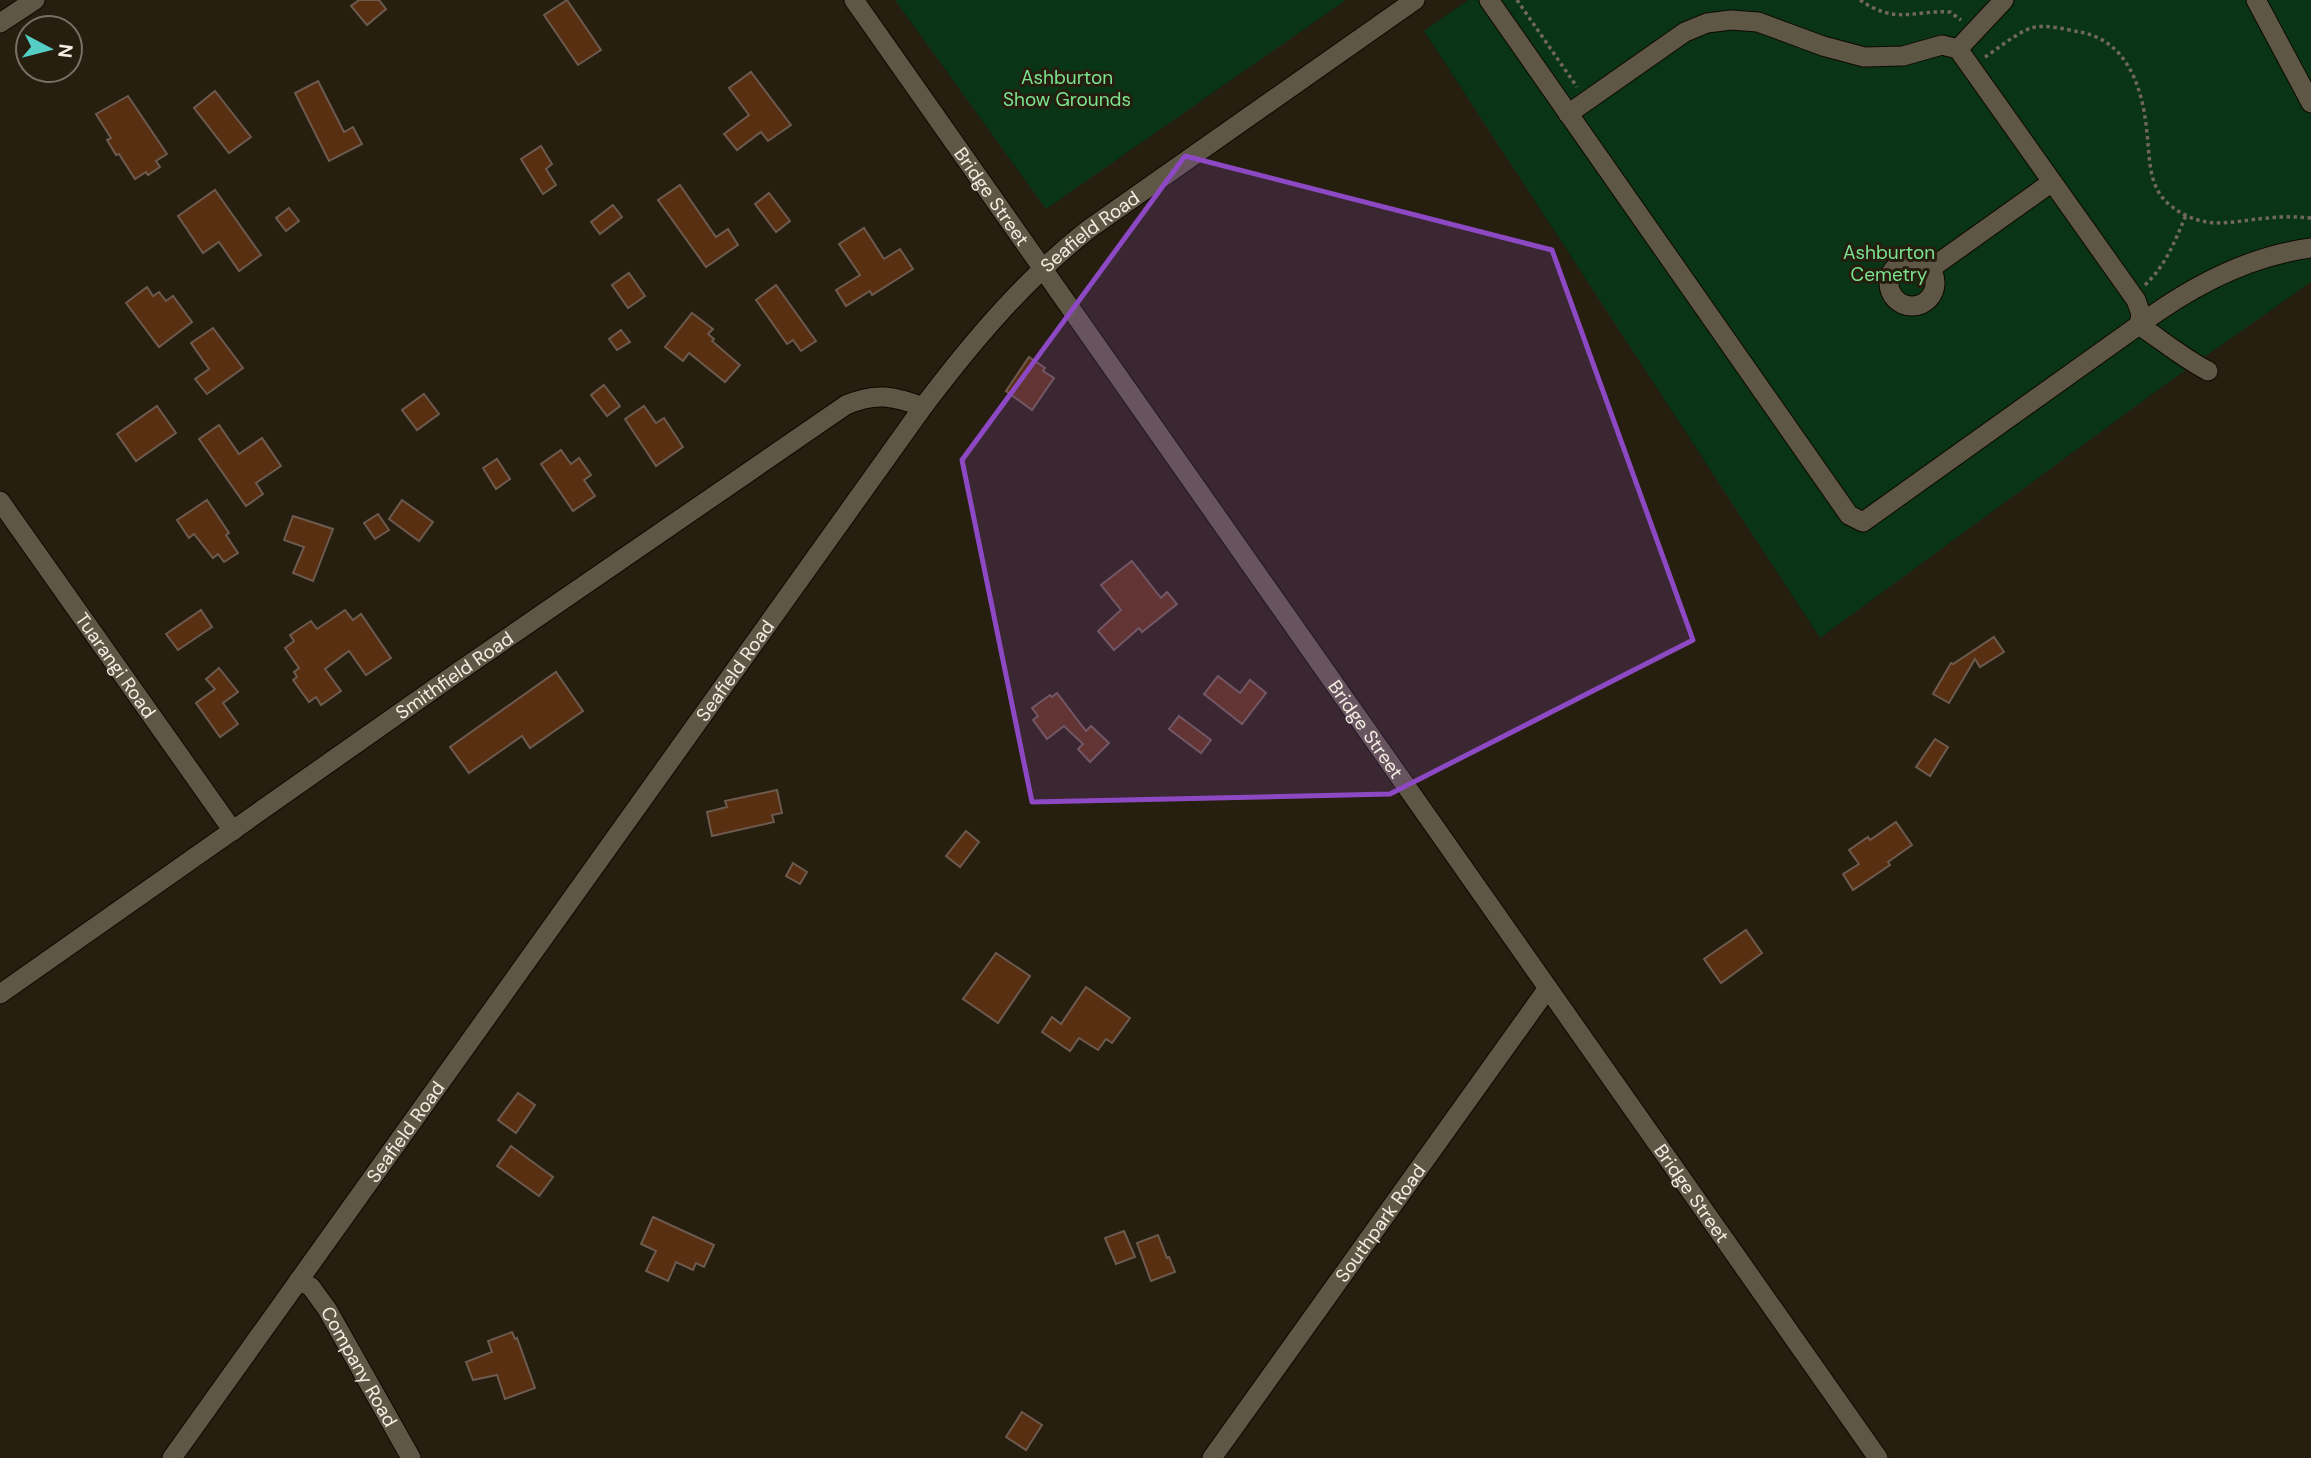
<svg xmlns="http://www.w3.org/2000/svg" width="2311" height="1458" font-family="'DM Sans',sans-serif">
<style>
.green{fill:#0a3416}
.building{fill:#582f11;stroke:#6d5a4f;stroke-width:2}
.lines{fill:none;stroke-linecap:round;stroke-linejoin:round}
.minor-casing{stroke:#0f0800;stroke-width:21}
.path{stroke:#70695b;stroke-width:3.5;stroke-dasharray:3.5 3.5;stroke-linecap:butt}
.minor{stroke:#5f5745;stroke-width:19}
.marked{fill:#8d49c4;fill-opacity:0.2;stroke:#8d49c4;stroke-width:5;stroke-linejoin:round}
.labels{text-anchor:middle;stroke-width:6;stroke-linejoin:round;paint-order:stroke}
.park-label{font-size:19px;fill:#7ce390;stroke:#261e0e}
.street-label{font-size:19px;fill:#f3eee3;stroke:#261e0e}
</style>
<rect width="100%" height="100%" fill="#261e0e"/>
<g class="green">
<path d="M895,0h451l-300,209z"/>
<path d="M1468,0h843v282l-145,102 -346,254 -396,-607z"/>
</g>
<g class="building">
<path d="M359,0h20l7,9 -19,16 -16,-19z"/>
<path d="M567,0l34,50 -23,15 -34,-50z"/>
<path d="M751,72l40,53 -23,16 -7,-9 -24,18 -13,-16 25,-19 -20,-27z"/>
<path d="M318,81l26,51 9,-5 9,17 -33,17 -34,-68z"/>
<path d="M215,91l36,46 -22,16 -35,-45z"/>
<path d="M128,96l39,58 -11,7 4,6 -12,8 -2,-3 -11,7 -16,-25 -3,1 -9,-15 4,-2 -15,-24z"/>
<path d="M541,146l11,18 -6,5 10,16 -13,9 -22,-35z"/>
<path d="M680,185l36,52 12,-8 10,16 -32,22 -48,-67z"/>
<path d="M215,190l46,65 -22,16 -20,-29 -16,11 -25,-37z"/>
<path d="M769,193l21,28 -14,11 -21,-28z"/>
<path d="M613,205l9,12 -22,17 -9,-12z"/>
<path d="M289,208l10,13 -13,10 -10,-13z"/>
<path d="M864,228l20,31 16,-10 13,20 -41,26 -2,-4 -24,15 -10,-16 24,-15 -21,-31z"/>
<path d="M629,273l16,23 -17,12 -16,-23z"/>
<path d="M776,285l40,56 -15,10 -8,-11 -6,4 -31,-44z"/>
<path d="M147,287l6,9 6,-4 7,9 7,-5 19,26 -33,25 -33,-44z"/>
<path d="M692,313l21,16 -5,5 6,5 -2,2 28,24 -15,17 -36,-29 -6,8 -18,-14z"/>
<path d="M213,328l30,40 -36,26 -12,-15 14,-10 -18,-26z"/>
<path d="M621,330l9,12 -13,8 -8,-11z"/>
<path d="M1029,357l16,11 -2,3 11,7 -22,32 -26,-19z"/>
<path d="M604,385l16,21 -13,10 -16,-21z"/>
<path d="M424,394l15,20 -22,16 -15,-20z"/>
<path d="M157,406l19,27 -40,28 -19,-27z"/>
<path d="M644,406l12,17 8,-5 19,29 -27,19 -31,-47z"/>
<path d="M219,425l20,29 23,-16 19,28 -25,17 7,11 -17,12 -47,-67z"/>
<path d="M561,450l10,14 8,-6 12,17 -7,5 11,16 -22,15 -32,-47z"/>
<path d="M497,459l13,20 -14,10 -13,-21z"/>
<path d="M207,500l22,33 -3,2 12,18 -14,9 -6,-8 -5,4 -19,-24 -5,4 -12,-18z"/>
<path d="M402,500l31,22 -14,19 -30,-22z"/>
<path d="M378,514l11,16 -14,9 -11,-16z"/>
<path d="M293,516l40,13 -20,52 -20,-8 11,-26 -20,-7z"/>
<path d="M1132,561l29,37 6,-6 10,12 -35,28 -3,-4 -25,22 -16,-19 23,-21 -20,-25z"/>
<path d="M201,610l11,17 -34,23 -12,-16z"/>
<path d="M345,610l8,10 8,-6 30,44 -25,17 -17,-24 -24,18 16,22 -20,14 -5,-8 -7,5 -16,-22 4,-3 -3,-5 5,-4 -14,-20 9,-7 -4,-6 21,-14 6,8z"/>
<path d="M1994,637l10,15 -24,15 -5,-8 -26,44 -16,-9 18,-31 2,1z"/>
<path d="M219,668l19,24 -15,11 15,21 -18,13 -24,-34 19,-14 -9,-10z"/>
<path d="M556,672l27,39 -53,37 -8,-12 -53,37 -19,-26z"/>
<path d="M1218,676l22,17 10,-13 16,13 -24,31 -38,-30z"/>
<path d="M1057,693l29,38 5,-5 18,17 -19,19 -12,-13 5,-5 -19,-18 -17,13 -14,-19 5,-4 -6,-8 18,-13 2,2z"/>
<path d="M1179,716l32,24 -10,13 -32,-24z"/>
<path d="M1935,739l13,8 -18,29 -14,-9z"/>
<path d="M777,790l5,23 -10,2 2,7 -62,14 -5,-24 20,-5 -2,-6z"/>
<path d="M1896,822l16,23 -24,17 2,3 -37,25 -10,-16 16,-10 -10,-14 19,-13 2,3z"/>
<path d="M966,831l13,11 -19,25 -14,-11z"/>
<path d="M793,863l14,9 -7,12 -14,-8z"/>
<path d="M1746,930l16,23 -41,30 -17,-24z"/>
<path d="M996,953l34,23 -32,47 -35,-24z"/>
<path d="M1086,987l44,31 -18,25 -6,-4 -8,11 -19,-12 -9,13 -28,-19 10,-15 9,7z"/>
<path d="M518,1093l17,12 -19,28 -18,-13z"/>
<path d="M511,1146l42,31 -14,19 -42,-30z"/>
<path d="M653,1217l61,28 -10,22 -8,-4 -3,7 -17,-8 -8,19 -22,-10 10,-20 -15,-7z"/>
<path d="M1124,1231l11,26 -19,7 -11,-26z"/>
<path d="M1158,1235l9,23 2,-1 6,15 -24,9 -14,-38z"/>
<path d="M512,1332l3,7 2,-1 18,50 -30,11 -8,-24 -24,5 -7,-18 26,-10 -4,-11z"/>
<path d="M1022,1412l20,13 -16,25 -20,-13z"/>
</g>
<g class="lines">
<defs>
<g id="minor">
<path id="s1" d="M854,0l1024,1458"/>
<path d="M1489,0l360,515 14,7 276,-197 2,-11 -5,-14 -178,-251 -16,-4 -39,11 -39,1 -41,-11 -65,-24 -27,-2 -24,3 -22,9 -117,82"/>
<path d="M2256,0l55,103"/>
<path d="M0,23l35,-23"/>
<path d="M1958,49l46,-49"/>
<circle cx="1912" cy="283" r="23"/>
<path d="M1930,269l122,-87"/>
<path d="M2208,371c-25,-13 -45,-30 -69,-46 51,-38 108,-69 172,-77"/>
<path id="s2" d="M0,501l233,330"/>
<path id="s3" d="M0,994l458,-322 388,-267c30,-13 48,-9 77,2"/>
<path id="s4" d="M299,1280l12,7 16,22 84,149"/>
<path id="s5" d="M172,1458l751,-1051c49,-65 102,-128 166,-178l326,-229"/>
<path id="s6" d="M1212,1458l336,-470"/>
</g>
</defs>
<use href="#minor" class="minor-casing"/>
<g class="path">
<path d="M1517,0l60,87"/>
<path d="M1860,0c36,25 53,10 90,12l11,8"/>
<path d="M1985,57c14,-9 30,-23 46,-29 13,-4 34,1 48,4 49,8 64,57 68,101 3,27 1,55 24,73 34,26 60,15 97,12 15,-2 29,-1 43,0"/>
<path d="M2145,285c21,-20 30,-44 41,-70"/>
</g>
<use href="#minor" class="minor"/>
</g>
<path class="marked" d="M1185,156l367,94 141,390 -303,154 -358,8 -70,-342z"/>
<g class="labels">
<g class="park-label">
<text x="1067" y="84">Ashburton<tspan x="1067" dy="22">Show Grounds</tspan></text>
<text x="1889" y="259">Ashburton<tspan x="1889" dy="22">Cemetry</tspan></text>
</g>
<g class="street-label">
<text dy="7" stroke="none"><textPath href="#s1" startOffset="240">Bridge Street</textPath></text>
<text dy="7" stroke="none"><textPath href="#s5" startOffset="1535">Seafield Road</textPath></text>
<text dy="7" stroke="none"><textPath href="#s2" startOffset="201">Tuarangi Road</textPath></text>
<text dy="7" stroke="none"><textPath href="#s5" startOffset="968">Seafield Road</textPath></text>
<text dy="7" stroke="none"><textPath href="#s3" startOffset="555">Smithfield Road</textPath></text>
<text dy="7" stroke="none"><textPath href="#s1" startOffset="891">Bridge Street</textPath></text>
<text dy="7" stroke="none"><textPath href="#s5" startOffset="401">Seafield Road</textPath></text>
<text dy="7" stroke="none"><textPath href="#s1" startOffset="1458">Bridge Street</textPath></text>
<text dy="7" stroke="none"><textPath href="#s6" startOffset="289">Southpark Road</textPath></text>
<text dy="7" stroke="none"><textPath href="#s4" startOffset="107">Company Road</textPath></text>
</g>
</g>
<g transform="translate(49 49) rotate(97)"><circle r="33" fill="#261e0e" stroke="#787163" stroke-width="2"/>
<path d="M0-5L12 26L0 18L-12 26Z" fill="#55cec5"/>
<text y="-10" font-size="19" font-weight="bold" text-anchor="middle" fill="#f3eee3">N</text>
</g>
</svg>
